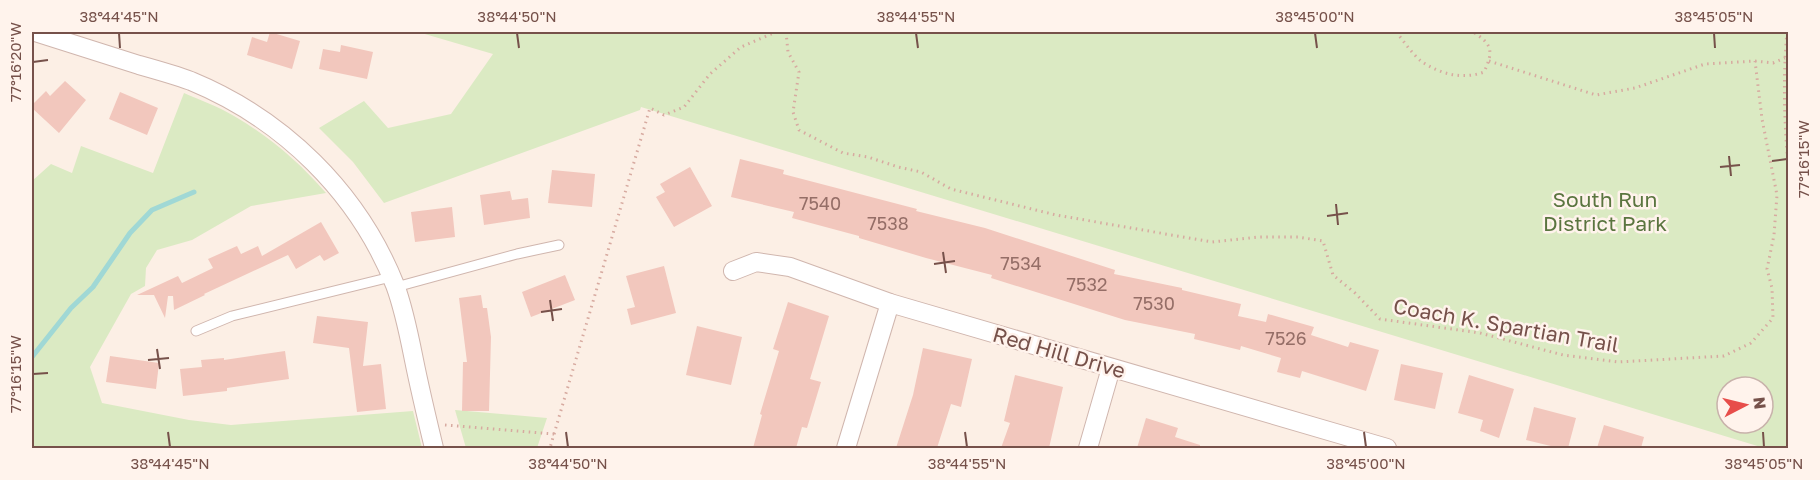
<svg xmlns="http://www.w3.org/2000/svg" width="1820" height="480" font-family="'Golos Text',sans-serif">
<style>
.green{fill:#dbeac3;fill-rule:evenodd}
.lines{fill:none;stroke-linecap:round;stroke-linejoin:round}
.stream{stroke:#a0d8d5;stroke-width:5}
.building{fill:#f2c7bd}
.service-casing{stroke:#d0b6ae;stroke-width:11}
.minor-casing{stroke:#d0b6ae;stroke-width:20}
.path{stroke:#d7aaa0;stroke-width:3;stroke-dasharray:1.5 4.5;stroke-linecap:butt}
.service{stroke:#fff;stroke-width:9}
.minor{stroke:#fff;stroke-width:18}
.ticks{fill:none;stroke:#76514a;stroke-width:2}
.labels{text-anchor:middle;stroke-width:5;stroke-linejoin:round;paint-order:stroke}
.number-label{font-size:18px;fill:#956e67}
.park-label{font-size:21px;fill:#5a753f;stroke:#fff3ec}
.street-label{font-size:21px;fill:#76514a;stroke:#fff3ec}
.neatline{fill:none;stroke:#76514a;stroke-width:2}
.ticks-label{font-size:15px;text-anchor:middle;fill:#76514a}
</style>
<rect width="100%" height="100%" fill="#fcefe5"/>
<g class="green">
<path d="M418,32h1370v416h-24l-1123,-341 -1,3 -256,93 -31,-41 -34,-34 45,-27 24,27 63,-14 42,-60zM1727,387h36v36h-36z"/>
<path d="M184,93c16,7 35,14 50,23 36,21 65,46 92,77l-75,13 -59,34 -35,10 -11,18 -1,18 -14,8 -41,73 12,36 87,17 42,5 182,-14 9,37h-390v-267l19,-17 21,9 9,-27 72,27z"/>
<path d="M455,410l92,8 -10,30h-71z"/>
</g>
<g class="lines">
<path class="stream" d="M32,357l39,-49 22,-21 37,-54 22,-23 42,-18"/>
</g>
<g class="building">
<path d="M270,32l30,9 -8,28 -45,-14 5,-18 15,5z"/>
<path d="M341,45l32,7 -6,27 -48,-10 4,-20 17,3z"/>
<path d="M65,81l21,19 -27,33 -27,-25v-3l14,-14 4,5z"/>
<path d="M120,92l38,16 -11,27 -38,-16z"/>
<path d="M740,159l44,11 -1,4 134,35 -1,2 69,17 130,42 -1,4 68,14v2l59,14 -3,12 28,6 2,-8 46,13 -3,8 37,12 2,-5 29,8 -13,41 -64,-20 -2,7 -23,-6 4,-14 -40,-12 -1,4 -46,-11 1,-5 -70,-14 -134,-42 1,-3 -66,-17 -67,-20v-2l-67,-18 2,-6 -63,-15z"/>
<path d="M690,167l22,39 -38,21 -18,-30 9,-5 -5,-8z"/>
<path d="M552,170l43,4 -3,33 -44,-4z"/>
<path d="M510,191l2,9 16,-2 2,20 -46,7 -4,-30z"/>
<path d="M452,207l3,30 -40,5 -4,-30z"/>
<path d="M321,222l18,31 -15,8 -4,-6 -24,14 -8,-14 -84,39 1,1 -31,15 -1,-14h-5l-3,22 -11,-23h-17l41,-19 4,7 31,-15 -5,-9 29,-13 4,8 17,-8 4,10z"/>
<path d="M664,266l12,47 -45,12 -4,-16 8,-2 -9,-31z"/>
<path d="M565,275l10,25 -44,17 -9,-25z"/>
<path d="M481,295l2,13h4l4,29 -2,74h-27l1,-49h4l-8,-64z"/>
<path d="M788,302l41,14 -19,63 11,3 -14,46 -5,-1 -6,21h-43l9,-33 -2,-1 19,-63 -6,-2z"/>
<path d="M317,316l51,6 -5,44 18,-2 5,45 -29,3 -8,-64 -36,-5z"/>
<path d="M697,326l45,11 -11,48 -45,-10z"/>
<path d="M923,348l49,11 -11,48 -10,-3 -14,44h-41l17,-53z"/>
<path d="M285,351l4,28 -62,9v3l-44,5 -3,-27 22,-2 -1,-7 23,-2v2z"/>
<path d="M110,356l49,7 -3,26 -50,-7z"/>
<path d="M1401,364l42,9 -8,36 -41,-9z"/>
<path d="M1015,375l48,12 -14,61h-48l9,-25 -6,-2z"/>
<path d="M1469,375l45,14 -15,49 -19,-7 3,-11 -25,-7z"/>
<path d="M1534,407l42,11 -8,30h-9l-33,-8z"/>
<path d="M1146,418l32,10 -3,9 25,8v3h-63z"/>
<path d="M1604,425l40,12 -3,11h-44z"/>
</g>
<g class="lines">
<defs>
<g id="service">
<path d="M396,287l121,-33 42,-9"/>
<path d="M196,331l36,-15 159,-39"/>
</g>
<g id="minor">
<path d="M35,32c35,11 70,22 104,33 18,5 36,10 52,16 92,38 167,111 204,204 9,24 14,50 19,75 6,30 13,59 20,88"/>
<path d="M733,271l23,-9 34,5 100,36 497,145"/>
<path d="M846,448l44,-145"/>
<path d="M1088,448l23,-80"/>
</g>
</defs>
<use href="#service" class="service-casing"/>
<use href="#minor" class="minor-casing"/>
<g class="path">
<path d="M786,32l2,20 11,20 -6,40 6,18 44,23 25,4 30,10 23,5 30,17 105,26 156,27 47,-5h39l25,4 10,34 22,18 25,26 100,14 83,22 55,7 106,-6 27,-13 22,-25 -1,-30 -5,-19 7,-34 3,-40 -15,-76 -7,-58"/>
<path d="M1396,32c8,9 16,22 25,29 18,13 42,19 63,11 10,-21 8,-28 -11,-40"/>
<path d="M1787,32c-4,43 -3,88 1,131"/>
<path d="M1489,61l107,34 39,-7 70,-24 50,-3 18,2 12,-5"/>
<path d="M445,425l109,9 -4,14"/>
<path d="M554,434l96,-326 14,7 20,-8 26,-33 31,-27 35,-15"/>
</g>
<use href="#service" class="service"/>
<use href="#minor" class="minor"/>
</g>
<path class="ticks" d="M119,33l1,15M517,33l2,15M916,33l2,15M1315,33l2,15M1714,33l1,15M33,62l15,-2M1729,156l2,20M1772,161l15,-2M1720,167l20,-2M1336,204l2,21M1327,216l21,-3M943,252l3,21M934,264l21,-3M550,300l3,21M541,312l21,-3M157,349l3,20M148,360l21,-2M33,374l15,-1M168,432l2,15M566,432l2,15M965,432l2,15M1364,432l2,15M1763,432l1,15"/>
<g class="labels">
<g class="number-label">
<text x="820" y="210">7540</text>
<text x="888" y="230">7538</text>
<text x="1021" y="270">7534</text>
<text x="1087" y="291">7532</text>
<text x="1154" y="310">7530</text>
<text x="1286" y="345">7526</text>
</g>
<g class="park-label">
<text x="1605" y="207">South Run<tspan x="1605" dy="24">District Park</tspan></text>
</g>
<g class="street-label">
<text transform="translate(1506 326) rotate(10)" y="7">Coach K. Spartian Trail</text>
<text transform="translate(1059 353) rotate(16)" y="7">Red Hill Drive</text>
</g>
</g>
<rect width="1820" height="480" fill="none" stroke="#fff3ec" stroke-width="66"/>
<g transform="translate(1745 405) rotate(83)"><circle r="28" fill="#fff3ec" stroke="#c8b2ab" stroke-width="1.5"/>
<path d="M0-4.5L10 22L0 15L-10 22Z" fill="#e74d4a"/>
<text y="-9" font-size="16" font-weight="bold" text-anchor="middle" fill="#76514a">N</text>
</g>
<rect x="33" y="33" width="1754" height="414" class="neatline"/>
<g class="ticks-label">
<text x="119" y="22">38°44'45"N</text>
<text x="517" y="22">38°44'50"N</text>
<text x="916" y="22">38°44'55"N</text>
<text x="1315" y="22">38°45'00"N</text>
<text x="1714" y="22">38°45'05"N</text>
<text transform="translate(16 62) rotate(-90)" y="5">77°16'20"W</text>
<text transform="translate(1804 159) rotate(-90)" y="5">77°16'15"W</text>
<text transform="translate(16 374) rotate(-90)" y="5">77°16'15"W</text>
<text x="170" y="469">38°44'45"N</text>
<text x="568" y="469">38°44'50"N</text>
<text x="967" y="469">38°44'55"N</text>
<text x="1366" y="469">38°45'00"N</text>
<text x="1764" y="469">38°45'05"N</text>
</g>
</svg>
